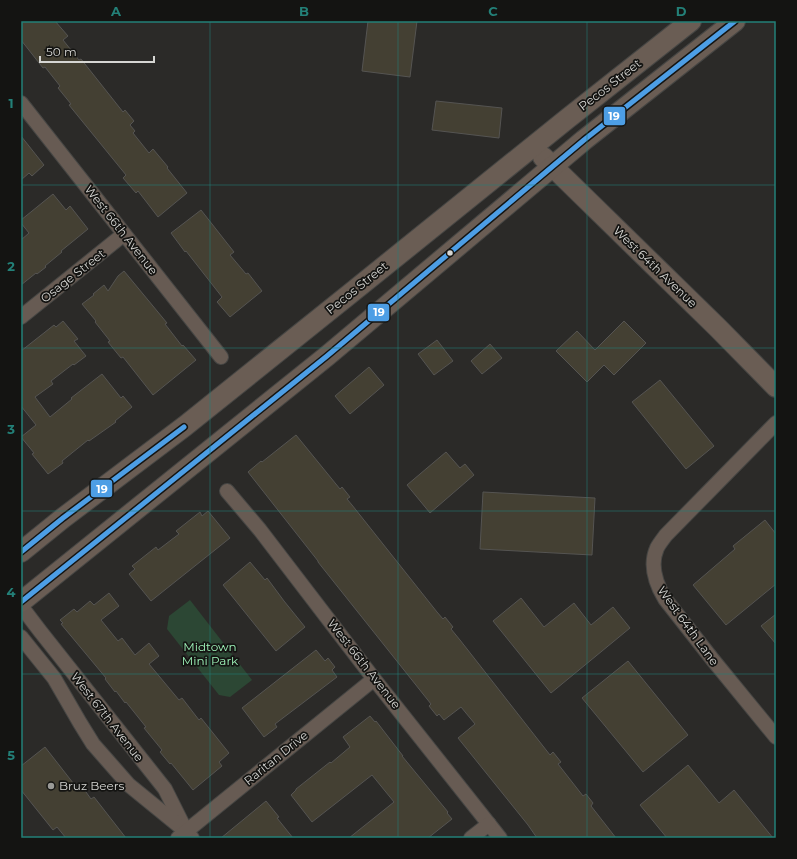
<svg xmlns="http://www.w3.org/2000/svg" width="797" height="859" font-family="Montserrat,sans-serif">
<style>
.green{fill:#2c4734}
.building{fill:#444033;stroke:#555452}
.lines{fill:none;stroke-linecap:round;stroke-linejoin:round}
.street-casing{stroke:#464644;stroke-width:16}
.secondary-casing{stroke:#464644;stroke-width:22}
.street{stroke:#675b53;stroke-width:14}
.secondary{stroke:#6a5d54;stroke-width:20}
.bus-1-casing{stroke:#141412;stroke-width:8}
.bus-1{stroke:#4d9ee5;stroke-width:5}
.grid{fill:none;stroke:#238078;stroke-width:1;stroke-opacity:0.55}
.bus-dot{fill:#d6d6d3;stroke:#141412;stroke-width:1.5}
.poi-dot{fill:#9a9a97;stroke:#141412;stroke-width:1.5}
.labels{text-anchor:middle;stroke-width:3.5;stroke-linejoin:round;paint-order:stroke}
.street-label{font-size:12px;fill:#d6d6d3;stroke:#141412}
.park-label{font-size:12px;fill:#9ef3b9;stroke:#141412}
.poi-label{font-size:12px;fill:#d6d6d3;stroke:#141412;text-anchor:start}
.line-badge{stroke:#141412;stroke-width:1.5}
.badge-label{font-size:11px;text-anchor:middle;font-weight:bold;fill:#fff}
.neatline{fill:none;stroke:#238078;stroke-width:1.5}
.grid-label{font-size:13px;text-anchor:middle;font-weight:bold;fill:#238078}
</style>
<rect width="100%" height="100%" fill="#2b2a28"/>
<path class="green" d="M190,600l62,80 -22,17 -11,-2 -52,-66 2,-13z"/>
<g class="building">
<path d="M21,21h34l13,15 -5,4 16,20 2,-1 42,53 2,-2 9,11 -4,4 5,6 -2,2 16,20 4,-4 15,18 -1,1 20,25 -29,24 -20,-26 -2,2 -13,-15 3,-3 -57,-70 2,-1 -13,-16 2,-2 -15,-19 -2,1 -22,-28z"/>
<path d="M368,21h49l-7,56 -48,-6z"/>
<path d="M436,101l66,7 -3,30 -67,-8z"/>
<path d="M21,136l23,29 -12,11 -3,-3 -8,7z"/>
<path d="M53,194l13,16 4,-4 18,23 -27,22 1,1 -17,14 1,1 -9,7 -1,-1 -15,12v-45l8,-7 -8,-10v-3z"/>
<path d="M201,210l33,42 -4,3 16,19 2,-1 14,18 -32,26 -13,-15 5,-5 -36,-46 -1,1 -14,-19z"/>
<path d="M124,271l43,52 -2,1 17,22 1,-1 13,15 -43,35 -30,-38 -2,1 -13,-16 2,-1 -15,-19 1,-1 -14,-17 12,-9 -1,-1 11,-9 4,6 10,-15z"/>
<path d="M63,321l15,18 -4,2 12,15 -12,9 -1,-1 -22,17 2,3 -18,13 15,20 22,-18 -1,-1 31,-24 19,24 2,-2 9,11 -17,14 1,1 -27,19 -1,-1 -26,21 1,2 -15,11 -16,-20 2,-1 -13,-16 15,-12 -15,-19v-55l33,-26 2,2z"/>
<path d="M624,321l22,22 -32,32 -10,-10 -17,17 -31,-31 21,-20 18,19z"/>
<path d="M437,340l16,21 -19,14 -16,-21z"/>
<path d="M490,344l12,14 -20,16 -11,-13z"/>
<path d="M369,367l15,18 -34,29 -15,-18z"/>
<path d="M660,380l54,66 -28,23 -54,-67z"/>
<path d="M296,435l44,54 2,-2 8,10 -3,2 5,6 85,107 6,7 2,-2 8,10 -2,2 9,11 90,115 3,-3 8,10 -3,2 25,32 3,-2 7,9 -2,3 25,32h-79l-9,-13 -70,-87 17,-14 -14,-17 -17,13 -5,-6 -2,2 -8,-10 2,-2 -113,-142v-1l-70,-89 13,-11 1,1z"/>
<path d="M446,452l14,16 5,-4 9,11 -44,38 -23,-28z"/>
<path d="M483,492l112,6 -3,57 -112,-6z"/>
<path d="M208,511l22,27 -79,63 -22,-27 6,-5 -3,-3 24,-19 2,3 21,-16 -3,-3 24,-19 2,4z"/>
<path d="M765,520l11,14v50l-50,41 -33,-40 42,-36 -2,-3z"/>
<path d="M250,562l15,18 2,-2 17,23 21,26 -29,24 -53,-66z"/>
<path d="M109,593l10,13 -18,14 17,21 4,-3 13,17 14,-12 10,13 -10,8 30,36 3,-2 17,22 2,-2 28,35 -10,9 3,4 -29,24 -22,-27 -1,1 -10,-12 2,-2 -18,-22 2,-1 -20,-25 -1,1 -9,-12 -1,1 -10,-13 1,-1 -45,-54 2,-1 -3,-3 14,-11 3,3 13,-11 4,4z"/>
<path d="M521,598l23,29 30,-24 17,22 22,-18 17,21 -79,65 -58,-72z"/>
<path d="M776,614v30l-15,-18z"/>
<path d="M316,650l9,11 3,-3 7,9 -3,3 5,7 -62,47 2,3 -13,10 -22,-29z"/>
<path d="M628,661l60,74 -45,37 -61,-74z"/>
<path d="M370,716l5,6 1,-1 27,35h-1l46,56 -1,1 5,6 -24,19h-79l45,-36 -22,-27 -60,47 -21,-27 5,-5v-1l34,-27 1,1 19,-16 -7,-10z"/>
<path d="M45,747l32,41 4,-3 10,14 3,-2 32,41h-60l-9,-11 -4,3 -32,-40v-24z"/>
<path d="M688,765l31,38 15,-13 39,48h-106l-27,-33z"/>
<path d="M266,801l13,16 -2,1 16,20h-72z"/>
</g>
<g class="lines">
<defs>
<g id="street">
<path d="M21,103l200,254"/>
<path d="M21,317l103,-83"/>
<path d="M776,423l-110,112c-3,4 -7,9 -9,13 -8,18 -1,36 8,51l48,61 63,77"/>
<path d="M227,491l33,39 114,149 126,159"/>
<path d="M21,606l19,25 125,158 21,42 6,7"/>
<path d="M21,637l33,41 26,45 13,21 36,41 54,44"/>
<path d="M178,838l196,-159"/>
<path d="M471,838l18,-14"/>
</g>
<g id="secondary">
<path d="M543,157l175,171 58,59"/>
<path d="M21,552l42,-34 122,-92 166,-133 216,-174 124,-98"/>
<path d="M21,602l306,-246 257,-216 151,-119"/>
</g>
</defs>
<use href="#street" class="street-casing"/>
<use href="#secondary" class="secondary-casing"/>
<use href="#street" class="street"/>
<use href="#secondary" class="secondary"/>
<defs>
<g id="bus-1">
<path d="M21,552l42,-34 121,-91"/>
<path d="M21,602l306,-246 257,-216 151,-119"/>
</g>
</defs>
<use href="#bus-1" class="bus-1-casing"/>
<use href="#bus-1" class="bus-1"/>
</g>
<path class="grid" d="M210,21v817M398,21v817M587,21v817M21,185h755M21,348h755M21,511h755M21,674h755"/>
<circle class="bus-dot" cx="450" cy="253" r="3.5"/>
<circle class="poi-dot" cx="51" cy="786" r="4"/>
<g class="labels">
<g class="street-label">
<text transform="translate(610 85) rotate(-38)" y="4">Pecos Street</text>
<text transform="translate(121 230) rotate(52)" y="4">West 66th Avenue</text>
<text transform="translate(655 267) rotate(44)" y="4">West 64th Avenue</text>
<text transform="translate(73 276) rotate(-38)" y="4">Osage Street</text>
<text transform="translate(357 288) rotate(-39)" y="4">Pecos Street</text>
<text transform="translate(688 626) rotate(54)" y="4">West 64th Lane</text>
<text transform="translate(364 664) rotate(52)" y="4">West 66th Avenue</text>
<text transform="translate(107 717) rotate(52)" y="4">West 67th Avenue</text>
<text transform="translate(276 758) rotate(-39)" y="4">Raritan Drive</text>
</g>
<g class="park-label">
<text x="210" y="651">Midtown<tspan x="210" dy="14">Mini Park</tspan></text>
</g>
<g class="poi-label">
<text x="59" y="790">Bruz Beers</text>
</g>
</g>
<g class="line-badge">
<rect x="603" y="106" width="23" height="20" rx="4" fill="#4d9ee5"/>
<rect x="367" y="303" width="23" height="19" rx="4" fill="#4d9ee5"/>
<rect x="90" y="479" width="23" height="19" rx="4" fill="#4d9ee5"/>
</g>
<g class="badge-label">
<text x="614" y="120">19</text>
<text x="379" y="316">19</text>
<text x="102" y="493">19</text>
</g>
<rect width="797" height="859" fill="none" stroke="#141412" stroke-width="44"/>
<path d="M40 56v6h114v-6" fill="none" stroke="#d6d6d3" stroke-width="2"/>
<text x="46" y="56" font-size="12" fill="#d6d6d3" stroke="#141412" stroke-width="3" paint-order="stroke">50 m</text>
<rect x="22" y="22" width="753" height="815" class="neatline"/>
<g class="grid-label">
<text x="116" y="16">A</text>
<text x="304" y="16">B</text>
<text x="493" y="16">C</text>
<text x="681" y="16">D</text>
<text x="11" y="108">1</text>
<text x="11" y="271">2</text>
<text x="11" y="434">3</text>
<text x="11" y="597">4</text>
<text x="11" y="760">5</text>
</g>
</svg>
